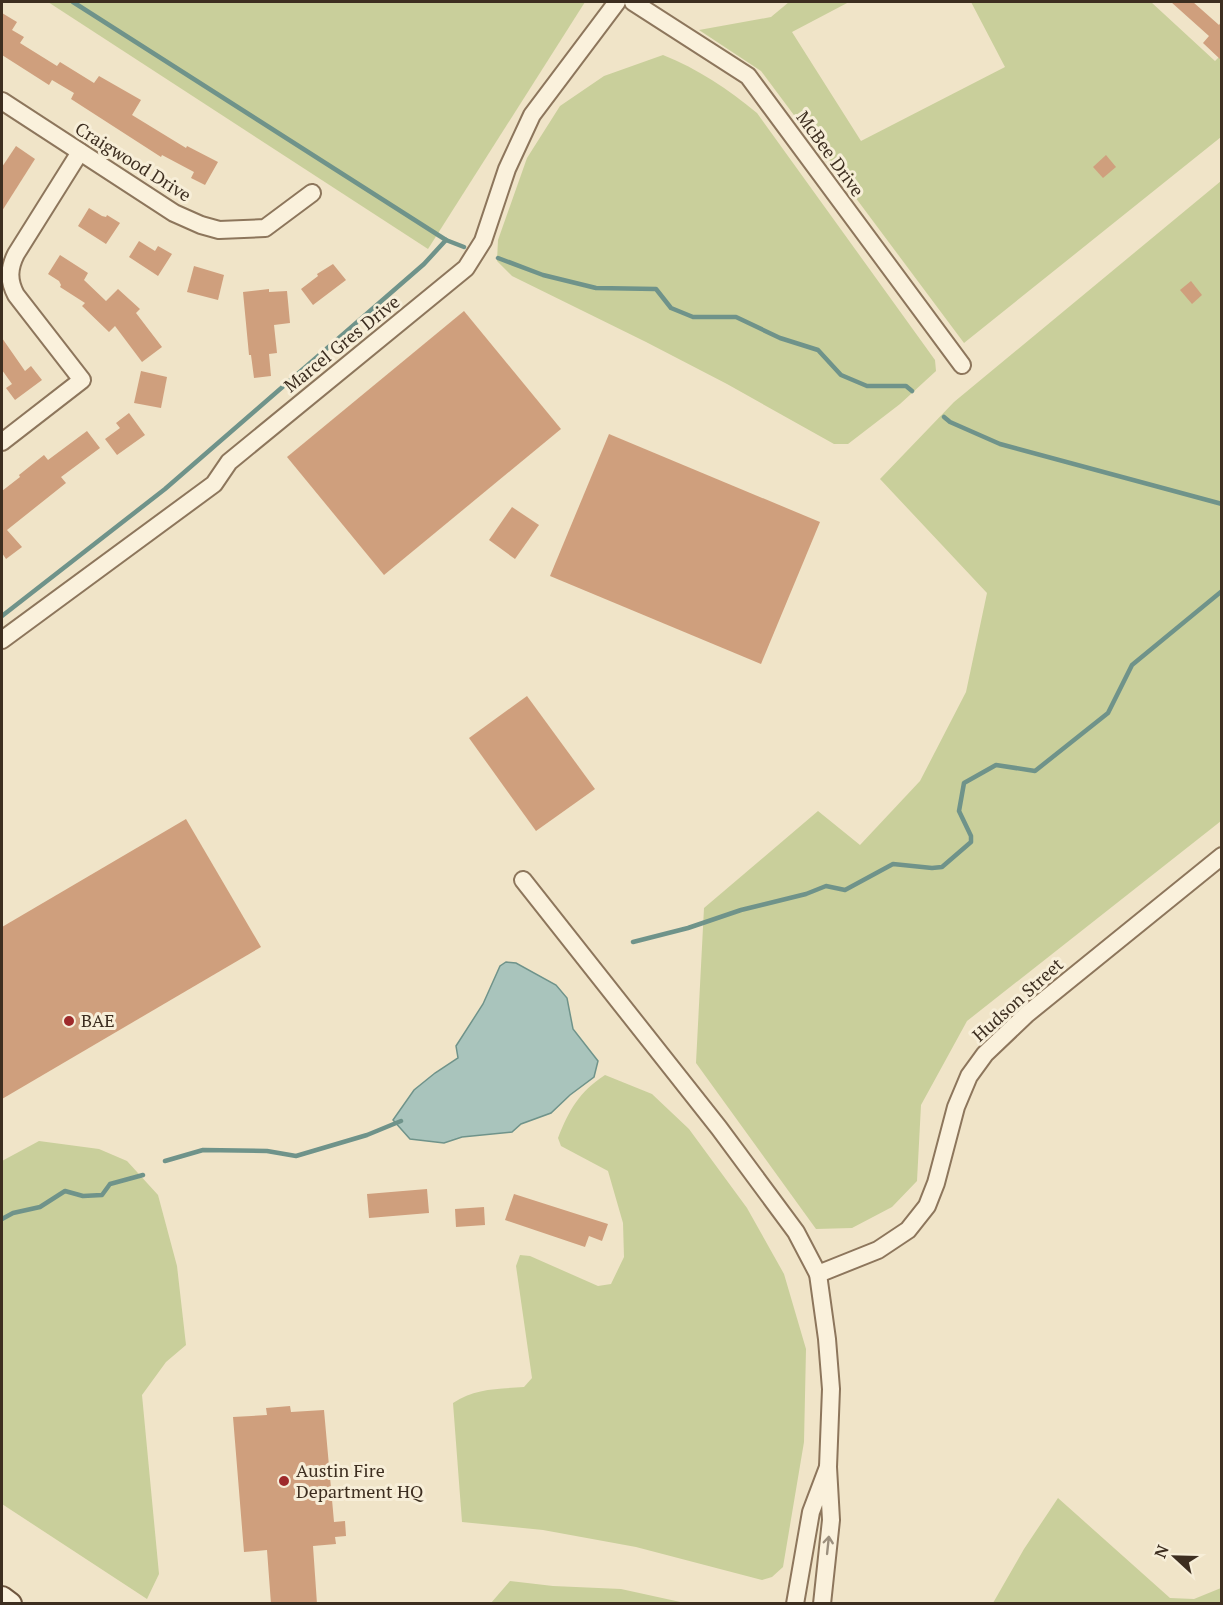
<svg xmlns="http://www.w3.org/2000/svg" width="1223" height="1605" font-family="'PT Serif',serif">
<style>
.green{fill:#c9cf9b}
.water{fill:#a9c4bc;stroke:#6f938a;stroke-width:1.5}
.lines{fill:none;stroke-linecap:round;stroke-linejoin:round}
.stream{stroke:#6f938a;stroke-width:4.5}
.building{fill:#cf9f7d}
.minor-casing{stroke:#8d765c;stroke-width:20}
.secondary-casing{stroke:#6f573f;stroke-width:26}
.minor{stroke:#faf1dc;stroke-width:16}
.secondary{stroke:#faf1dc;stroke-width:22}
.oneway{stroke:#9c907e}
.poi-dot{fill:#9e2a2b;stroke:#f7eed8;stroke-width:2}
.labels{text-anchor:middle;stroke-width:6;stroke-linejoin:round;paint-order:stroke}
.street-label{font-size:18px;fill:#3d2e20;stroke:#f7eed8}
.poi-label{font-size:18px;fill:#3d2e20;stroke:#f7eed8;text-anchor:start}
</style>
<rect width="100%" height="100%" fill="#f0e4c8"/>
<g class="green">
<path d="M48,2h537l-157,247z"/>
<path d="M789,2h60l-57,30 69,109 144,-74 -34,-65h180l64,59 6,-6v82l-257,206 -203,-272 -62,-41 72,-13z"/>
<path d="M663,55c35,14 65,34 94,58l178,247 1,11 -36,33 -52,40h-14l-107,-60 -81,-42 -134,-66 -15,-15 1,-21 29,-82 33,-52 44,-30z"/>
<path d="M1221,181v640l-254,200 -46,84 -4,76 -25,26 -40,21 -36,1 -120,-166 8,-155 114,-97 42,34 60,-64 46,-89 21,-99 -107,-114 74,-77z"/>
<path d="M605,1075l47,19 37,35 58,79 37,66 22,75 -2,93 -21,125 -11,10 -10,3 -126,-33 -93,-17 -81,-8 -9,-119c22,-15 45,-14 71,-16l8,-9 -16,-112 4,-11 10,1 68,30 13,-2 13,-27 -1,-34 -15,-52 -47,-25 -3,-8c11,-28 21,-46 47,-63z"/>
<path d="M39,1141l60,8 28,12 31,34 19,71 9,79 -20,17 -24,33 17,179 -12,25 -145,-95v-343z"/>
<path d="M1058,1498l112,100 24,1 27,-11v15h-228l31,-54z"/>
<path d="M510,1581l43,5 68,3 64,14h-194z"/>
</g>
<path class="water" d="M506,962l10,1 40,22 11,13 6,31 25,32 -4,16 -24,18 -19,18 -30,11 -9,8 -50,5 -18,6 -34,-4 -17,-19 21,-30 21,-17 23,-15 -2,-12 27,-42 17,-38z"/>
<g class="lines">
<g class="stream">
<path d="M73,2l373,238 18,7"/>
<path d="M498,258l45,17 53,13 60,1 15,19 22,9h43l44,21 38,12 23,25 26,11h39l6,5"/>
<path d="M944,417l6,5 50,22 222,60"/>
<path d="M2,616l163,-127 259,-225 22,-24"/>
<path d="M633,942l55,-14 53,-18 65,-16 20,-8 19,4 48,-26 39,4 10,-1 29,-25v-6l-12,-25 5,-28 32,-18 39,6 73,-58 24,-48 90,-74"/>
<path d="M165,1161l38,-11 64,1 29,5 71,-21 34,-14"/>
<path d="M2,1219l11,-6 27,-6 25,-16 18,5 19,-1 8,-11 33,-9"/>
</g>
</g>
<g class="building">
<path d="M1171,2h22l26,23 2,-3v38l-18,-17 6,-7z"/>
<path d="M2,13l15,9 -5,8 12,7 -4,6 37,23 3,-4 34,21 5,-7 42,24 -9,15 54,33 1,-2 31,16 -13,23 -14,-7 3,-6 -32,-17 -1,2 -90,-58 3,-6 -22,-13 -3,5 -47,-30z"/>
<path d="M16,146l19,13 -33,52v-44z"/>
<path d="M1106,155l10,12 -13,11 -10,-11z"/>
<path d="M89,208l13,8 4,1 1,-2 13,8 -14,21 -28,-18z"/>
<path d="M139,241l16,10 3,-5 14,8 -14,22 -29,-19z"/>
<path d="M60,255l28,18 -4,7 22,21 12,-12 22,20 -4,4 26,34 -20,15 -27,-36 -6,6 -27,-26 3,-3 -25,-16 1,-2 -2,-4 -11,-7z"/>
<path d="M333,264l13,16 -33,25 -12,-16 17,-13 -1,-2z"/>
<path d="M194,266l30,9 -6,25 -31,-8z"/>
<path d="M1191,281l11,14 -10,9 -12,-14z"/>
<path d="M269,289v3l18,-1 3,32 -16,2 3,28 -8,1 2,22 -17,2 -3,-23h-2l-6,-63z"/>
<path d="M464,311l97,118 -177,146 -97,-118z"/>
<path d="M2,338l23,33 6,-5 11,14 -27,20 -9,-12 6,-4 -10,-14z"/>
<path d="M141,371l26,6 -6,31 -27,-5z"/>
<path d="M129,413l16,22 -28,20 -12,-16 15,-11 -4,-5z"/>
<path d="M87,431l13,17 -39,29 5,6 -59,47 15,17 -16,12 -4,-6v-62l18,-14 -1,-2 25,-20 4,5z"/>
<path d="M609,434l211,88 -59,142 -211,-88z"/>
<path d="M512,507l27,18 -24,34 -26,-19z"/>
<path d="M527,696l68,93 -59,42 -67,-93z"/>
<path d="M186,819l75,128 -259,152v-172z"/>
<path d="M427,1189l2,24 -60,5 -2,-24z"/>
<path d="M514,1194l94,30 -6,17 -13,-5 -4,11 -80,-27z"/>
<path d="M484,1207l1,18 -29,2 -1,-18z"/>
<path d="M290,1406l1,6 33,-2 10,112 11,-1 1,15 -11,1 1,7 -23,2 4,58h-46l-4,-54 -23,2 -11,-135 34,-2 -1,-7z"/>
</g>
<g class="lines">
<defs>
<g id="minor">
<path d="M633,2l115,74 214,289"/>
<path d="M2,101l172,112 27,12 18,5 46,-2 47,-35"/>
<path d="M2,442l80,-62 -66,-85c-8,-15 -7,-27 0,-41l64,-102"/>
<path d="M2,640l212,-156 15,-22 237,-194 17,-27 24,-72 25,-54 85,-113"/>
<path d="M523,880l196,248 77,104 22,42 9,65 4,50 -3,78"/>
<path d="M818,1274l60,-24 30,-20 19,-24 9,-23 20,-76 13,-31 16,-22 42,-40 195,-158"/>
<path d="M795,1604l16,-92 17,-45 3,53 -9,84"/>
</g>
<path id="secondary" d="M2,1598l8,6"/>
</defs>
<use href="#minor" class="minor-casing"/>
<use href="#secondary" class="secondary-casing"/>
<use href="#minor" class="minor"/>
<use href="#secondary" class="secondary"/>
</g>
<defs><path id="oneway-shaft" d="M-6 0H5M1.5-3L5.5 0L1.5 3" fill="none" stroke-width="1.6" stroke-linecap="round" stroke-linejoin="round" transform="scale(1.5)"/></defs>
<use class="oneway" href="#oneway-shaft" transform="translate(828 1545) rotate(-84)"/>
<g class="poi-dot">
<circle cx="69" cy="1021" r="6"/>
<circle cx="284" cy="1481" r="6"/>
</g>
<g class="labels">
<g class="street-label">
<text transform="translate(830 154) rotate(54)" y="6">McBee Drive</text>
<text transform="translate(133 162) rotate(32)" y="6">Craigwood Drive</text>
<text transform="translate(342 344) rotate(-39)" y="6">Marcel Gres Drive</text>
<text transform="translate(1018 1000) rotate(-42)" y="6">Hudson Street</text>
</g>
<g class="poi-label">
<text x="81" y="1027">BAE</text>
<text x="296" y="1477">Austin Fire<tspan x="296" dy="21">Department HQ</tspan></text>
</g>
</g>
<rect width="1223" height="1605" fill="none" stroke="#3d2e20" stroke-width="6"/>
<g transform="translate(1175 1557) rotate(292)" stroke="#f7eed8" stroke-width="4.5" paint-order="stroke">
<path d="M0-4.5L10 22L0 15L-10 22Z" fill="#3d2e20"/>
<text y="-9" font-size="16" font-weight="bold" text-anchor="middle" fill="#3d2e20">N</text>
</g>
</svg>
